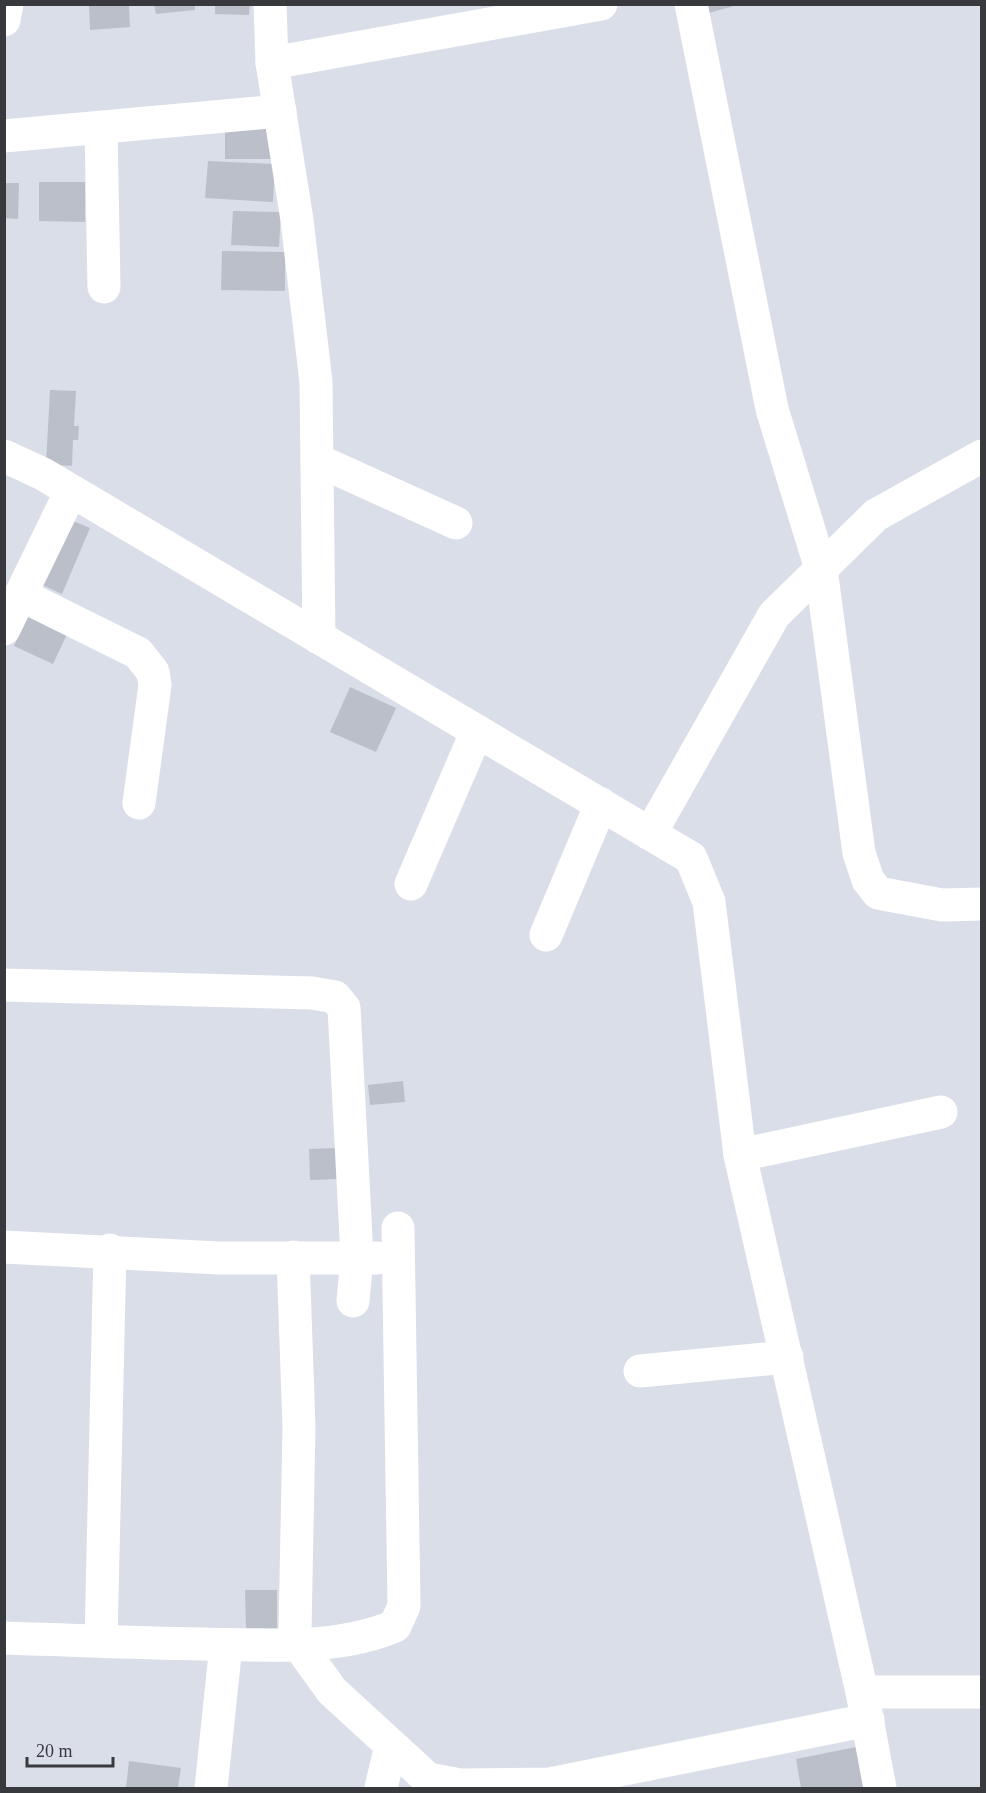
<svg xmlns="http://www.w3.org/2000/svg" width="986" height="1793" font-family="Georgia,serif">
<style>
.building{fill:#bbbfc9}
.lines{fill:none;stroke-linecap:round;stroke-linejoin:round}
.minor{stroke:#fff;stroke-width:33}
</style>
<rect width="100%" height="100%" fill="#dadee9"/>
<g class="building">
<path d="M89,4h40l1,23 -40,3z"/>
<path d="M154,4h41v6l-39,4z"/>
<path d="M215,4h35l-1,11 -34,-1z"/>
<path d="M706,4h31v1l-28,8z"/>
<rect x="225" y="122" width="46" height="37"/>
<path d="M208,161l67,3 -2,38 -68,-4z"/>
<path d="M39,182h46v40l-46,-1z"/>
<path d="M4,183h15l-1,36 -14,-1z"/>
<path d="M233,211l48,1 -2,35 -48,-2z"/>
<path d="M222,251l63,1v39l-64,-1z"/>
<path d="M50,390l26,1 -2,35h5l-1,14h-5l-1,26 -26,-2z"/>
<path d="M68,519l22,9 -28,66 -22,-10z"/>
<path d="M26,611l43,19 -16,34 -39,-18 3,-7 -7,-4z"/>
<path d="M350,687l46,21 -20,44 -46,-20z"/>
<path d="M403,1081l2,21 -35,3 -2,-20z"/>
<path d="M337,1148l1,31 -28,1 -1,-31z"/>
<path d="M245,1590h32v38h-31z"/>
<path d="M856,1747l8,41h-63l-5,-29z"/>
<path d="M129,1761l52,7 -3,20h-52z"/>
</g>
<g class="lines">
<g class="minor">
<path d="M270,4l2,59 25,157 19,162 3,256"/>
<path d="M691,4l81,405 49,160 38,284 9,27 10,13 64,12 40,-1"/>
<path d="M4,20l3,-16"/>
<path d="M272,63l329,-59"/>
<path d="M101,128l3,159"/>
<path d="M4,136l276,-25"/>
<path d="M4,456l39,18 648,384 18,44 31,253 122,537 18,96"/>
<path d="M317,460l139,63"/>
<path d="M21,595l117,58 15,19 2,13 -16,118"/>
<path d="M4,629l67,-138"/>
<path d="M650,834l124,-219 102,-100 106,-59"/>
<path d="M411,884l66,-153"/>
<path d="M546,935l55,-131"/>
<path d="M4,985l308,8 23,4 9,11 13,249 -4,44"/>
<path d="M740,1155l201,-43"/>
<path d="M4,1247l215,11h158"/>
<path d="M293,1257l6,170 -4,204 3,13 34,47 96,88 32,6 90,-1 318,-64"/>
<path d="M640,1371l147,-14"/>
<path d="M4,1638c66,2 132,5 197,6 63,1 135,7 194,-18l9,-20 -6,-378"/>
<path d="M101,1641l9,-391"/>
<path d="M862,1692h120"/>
<path d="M211,1788l15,-143"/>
<path d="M381,1788l10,-43"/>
</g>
</g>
<rect width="986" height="1793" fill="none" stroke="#37393d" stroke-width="12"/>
<path d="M27 1757v9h86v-9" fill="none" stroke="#37393d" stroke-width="3"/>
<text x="36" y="1757" font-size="18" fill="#37393d" stroke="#dadee9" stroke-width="4.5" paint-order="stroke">20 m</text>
</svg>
